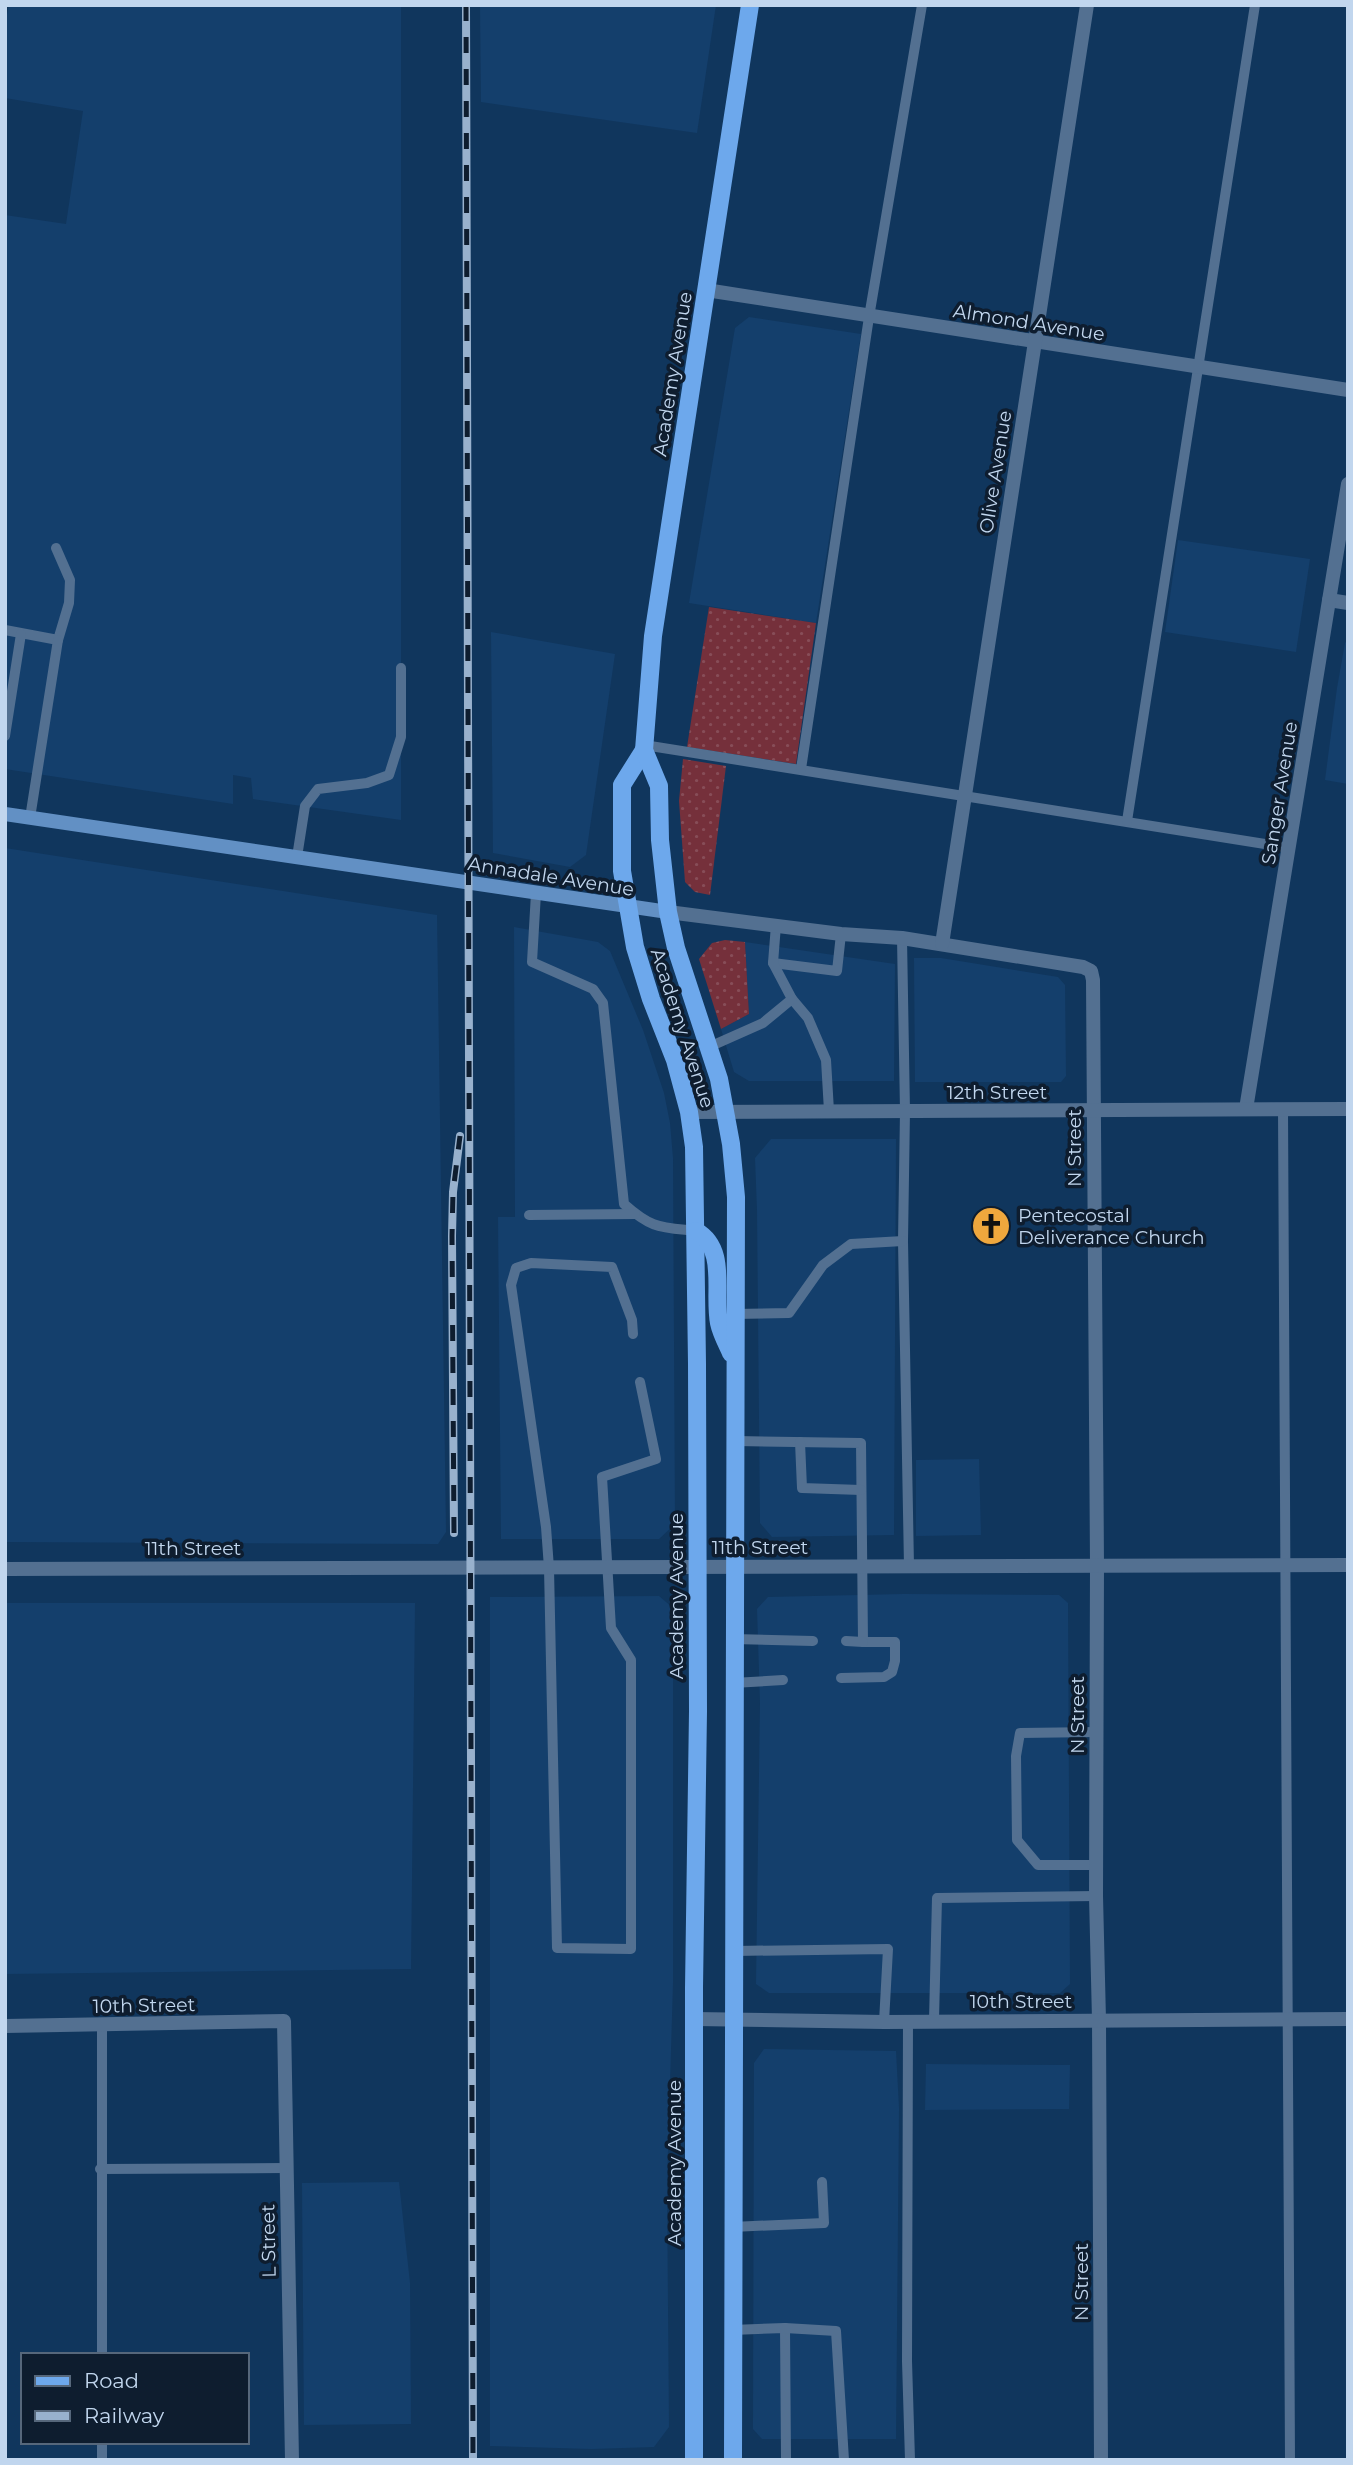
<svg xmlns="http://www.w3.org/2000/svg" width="1353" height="2465" font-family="Montserrat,sans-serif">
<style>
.built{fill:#143f6c}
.grass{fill:url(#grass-dots)}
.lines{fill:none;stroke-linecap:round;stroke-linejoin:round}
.lane{stroke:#537091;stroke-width:10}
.street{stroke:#537091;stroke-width:14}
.secondary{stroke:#6290c4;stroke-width:14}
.primary{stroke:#6da8ec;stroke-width:18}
.rail-casing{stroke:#98b1cd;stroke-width:8}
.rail{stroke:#0e1d2f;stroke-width:5;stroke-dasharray:16;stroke-linecap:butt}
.labels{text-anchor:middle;stroke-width:7;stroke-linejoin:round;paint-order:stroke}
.street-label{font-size:19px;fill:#c1d6ee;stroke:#0e1d2f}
.poi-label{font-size:19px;fill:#c1d6ee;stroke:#0e1d2f;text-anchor:start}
</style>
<defs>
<pattern id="grass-dots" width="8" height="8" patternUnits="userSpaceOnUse" patternTransform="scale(1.75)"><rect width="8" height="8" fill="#75303b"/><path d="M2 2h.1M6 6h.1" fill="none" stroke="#874d58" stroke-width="1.8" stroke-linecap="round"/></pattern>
</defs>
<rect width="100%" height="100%" fill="#10365d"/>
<g class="built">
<path d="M9,5h392v815l-148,-21 -2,-21 -18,-3v29l-228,-35v-554l61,9 17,-113 -78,-13v-74z"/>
<path d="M480,5h236l-19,128 -216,-31z"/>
<path d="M749,317l112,17 -45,289 -127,-20 46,-275z"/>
<path d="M1178,540l132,19 -14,93 -131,-20z"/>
<path d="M491,632l124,22 -29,201 -16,12 -77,-14z"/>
<path d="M1348,640v144l-23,-4 12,-92 8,-45z"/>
<path d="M5,848l432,67 9,617 -8,12 -433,-2z"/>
<path d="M514,927l84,15 12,9 33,79 21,63 6,30 3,35 2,366 -16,15h-158l-3,-322h17z"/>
<path d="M745,942l150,22 -1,117h-145l-15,-9 -13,-43 28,-15z"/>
<path d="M914,958h27l117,19 7,8 1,91 -5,6h-146z"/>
<path d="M771,1139h125l-2,396 -122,2 -12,-14 -3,-313 -2,-52z"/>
<path d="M979,1459l2,76 -65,1v-76z"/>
<path d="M904,1594l155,1 9,8 2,381 -10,9h-291l-13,-9 4,-281 -3,-94 11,-12z"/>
<path d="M659,1596l14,12v375l-6,201 2,243 -15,20 -63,2 -101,-3v-849z"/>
<path d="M5,1603h410l-4,366 -406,5z"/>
<path d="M764,2049l132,2 3,57 -3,331h-134l-9,-10 1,-366z"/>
<path d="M926,2064l144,1 -1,44 -144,1z"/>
<path d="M399,2182l11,101 1,141 -107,1 -2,-242z"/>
</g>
<g class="grass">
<path d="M709,607l107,16 -20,141 -109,-17z"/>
<path d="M683,759l43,7 -16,129 -15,-3 -10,-10 -6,-81z"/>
<path d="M725,940l20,2 4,72 -28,15 -22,-70 13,-16z"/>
</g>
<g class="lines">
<g class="lane">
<path d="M5,630l53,10 11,-37 1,-23 -14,-32"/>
<path d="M5,736l16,-102"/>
<path d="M644,745l646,103"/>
<path d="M801,769l68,-452 53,-312"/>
<path d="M30,818l28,-178"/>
<path d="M1127,821l128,-816"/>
<path d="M297,857l8,-51 13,-17 49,-6 22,-8 12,-38v-69"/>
<path d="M536,893l-4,69 61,27 10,14 21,201c28,25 36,23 72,27"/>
<path d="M902,938l3,173 -2,130 6,325"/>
<path d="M773,963l64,8 4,-37"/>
<path d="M792,999l16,19 18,42 3,51"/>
<path d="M709,1047l54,-24 29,-24 -19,-36 3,-38"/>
<path d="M1283,1109l7,1351"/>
<path d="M529,1215l106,-1"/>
<path d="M734,1314l55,-1 34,-48 28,-21 52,-3"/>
<path d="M633,1334l-1,-14 -20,-53 -81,-4 -15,5 -5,17 35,242 3,41 8,380 74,1v-289l-20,-32 -9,-151 54,-18 -16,-77"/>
<path d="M736,1441l125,2 2,199h32v19l-3,11 -8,5 -43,1"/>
<path d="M800,1442l2,46 59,2"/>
<path d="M733,1639l80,2"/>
<path d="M846,1641l17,1"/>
<path d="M733,1683l50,-3"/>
<path d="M1096,1865h-58l-21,-25 -1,-84 4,-23 77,-1"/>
<path d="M735,1951l153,-2 -4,73"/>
<path d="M934,2020l3,-122 159,-2"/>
<path d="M908,2021l-1,340 3,99"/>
<path d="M100,2169l185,-1"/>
<path d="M732,2227l92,-4 -2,-41"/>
<path d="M785,2328l1,132"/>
<path d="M732,2330l53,-2 51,3 8,129"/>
<path d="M102,2355v-330"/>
<path d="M102,2442v18"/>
</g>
<g class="street">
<path d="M706,290l642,100"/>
<path d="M1329,600l19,3"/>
<path d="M668,912l173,22 61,4 181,29 8,4 2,9 4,585 -1,331 3,124 2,440"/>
<path d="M942,944l145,-939"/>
<path d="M1246,1109l102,-625"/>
<path d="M689,1112l659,-3"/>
<path d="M5,1569l1343,-4"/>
<path d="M694,2019l190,3 464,-3"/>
<path d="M5,2026l279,-5 8,439"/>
</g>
<path class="secondary" d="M5,814l663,98"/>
<g class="primary">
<path d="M644,750l-22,35v86l13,76 16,52 24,61 14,52 5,35 3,217 1,347 -4,277v472"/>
<path d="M696,1231c32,18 17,61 23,92 2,10 8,21 12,30"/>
<path d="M733,2460l3,-1263 -5,-53 -12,-65 -43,-131 -8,-36 -8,-72 -1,-54 -15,-36 9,-114 97,-631"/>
</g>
<defs>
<g id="rail">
<path d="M466,5l7,2455"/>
<path d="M454,1533l-2,-297 1,-44 7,-56"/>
</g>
</defs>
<use href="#rail" class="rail-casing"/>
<use href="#rail" class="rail"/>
</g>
<defs>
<symbol id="church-disc" viewBox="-11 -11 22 22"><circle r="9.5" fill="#efa73d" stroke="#0e1d2f"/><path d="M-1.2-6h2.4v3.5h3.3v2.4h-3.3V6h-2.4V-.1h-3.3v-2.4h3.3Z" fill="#111"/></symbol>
</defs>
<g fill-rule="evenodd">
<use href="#church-disc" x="969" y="1204" width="44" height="44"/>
</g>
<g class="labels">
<g class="street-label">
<text transform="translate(1029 322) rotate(9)" y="7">Almond Avenue</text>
<text transform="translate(672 374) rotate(-81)" y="7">Academy Avenue</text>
<text transform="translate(995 472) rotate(-81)" y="7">Olive Avenue</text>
<text transform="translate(1279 793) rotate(-81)" y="7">Sanger Avenue</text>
<text transform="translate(551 876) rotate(9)" y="7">Annadale Avenue</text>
<text transform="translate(683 1028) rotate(72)" y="7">Academy Avenue</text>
<text x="997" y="1099">12th Street</text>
<text transform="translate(1074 1148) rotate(-90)" y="7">N Street</text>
<text x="760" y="1554">11th Street</text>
<text x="193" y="1555">11th Street</text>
<text transform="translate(676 1596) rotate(-90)" y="7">Academy Avenue</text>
<text transform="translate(1077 1715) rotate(-90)" y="7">N Street</text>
<text x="1021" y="2008">10th Street</text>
<text transform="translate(144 2005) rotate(-1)" y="7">10th Street</text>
<text transform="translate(674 2163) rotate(-90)" y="7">Academy Avenue</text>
<text transform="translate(268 2241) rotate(-91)" y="7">L Street</text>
<text transform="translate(1081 2282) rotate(-90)" y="7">N Street</text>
</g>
<g class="poi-label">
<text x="1018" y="1222">Pentecostal<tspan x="1018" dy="22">Deliverance Church</tspan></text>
</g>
</g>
<rect width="1353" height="2465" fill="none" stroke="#c1d6ee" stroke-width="14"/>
<rect x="21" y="2353" width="228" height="91" fill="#0e1d2f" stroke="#56677b" stroke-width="2"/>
<rect x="35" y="2376" width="35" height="10" fill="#6da8ec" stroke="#56677b" stroke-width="2"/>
<text x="84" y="2388" font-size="21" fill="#c1d6ee">Road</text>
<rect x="35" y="2411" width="35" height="10" fill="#98b1cd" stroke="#56677b" stroke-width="2"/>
<text x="84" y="2423" font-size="21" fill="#c1d6ee">Railway</text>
</svg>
